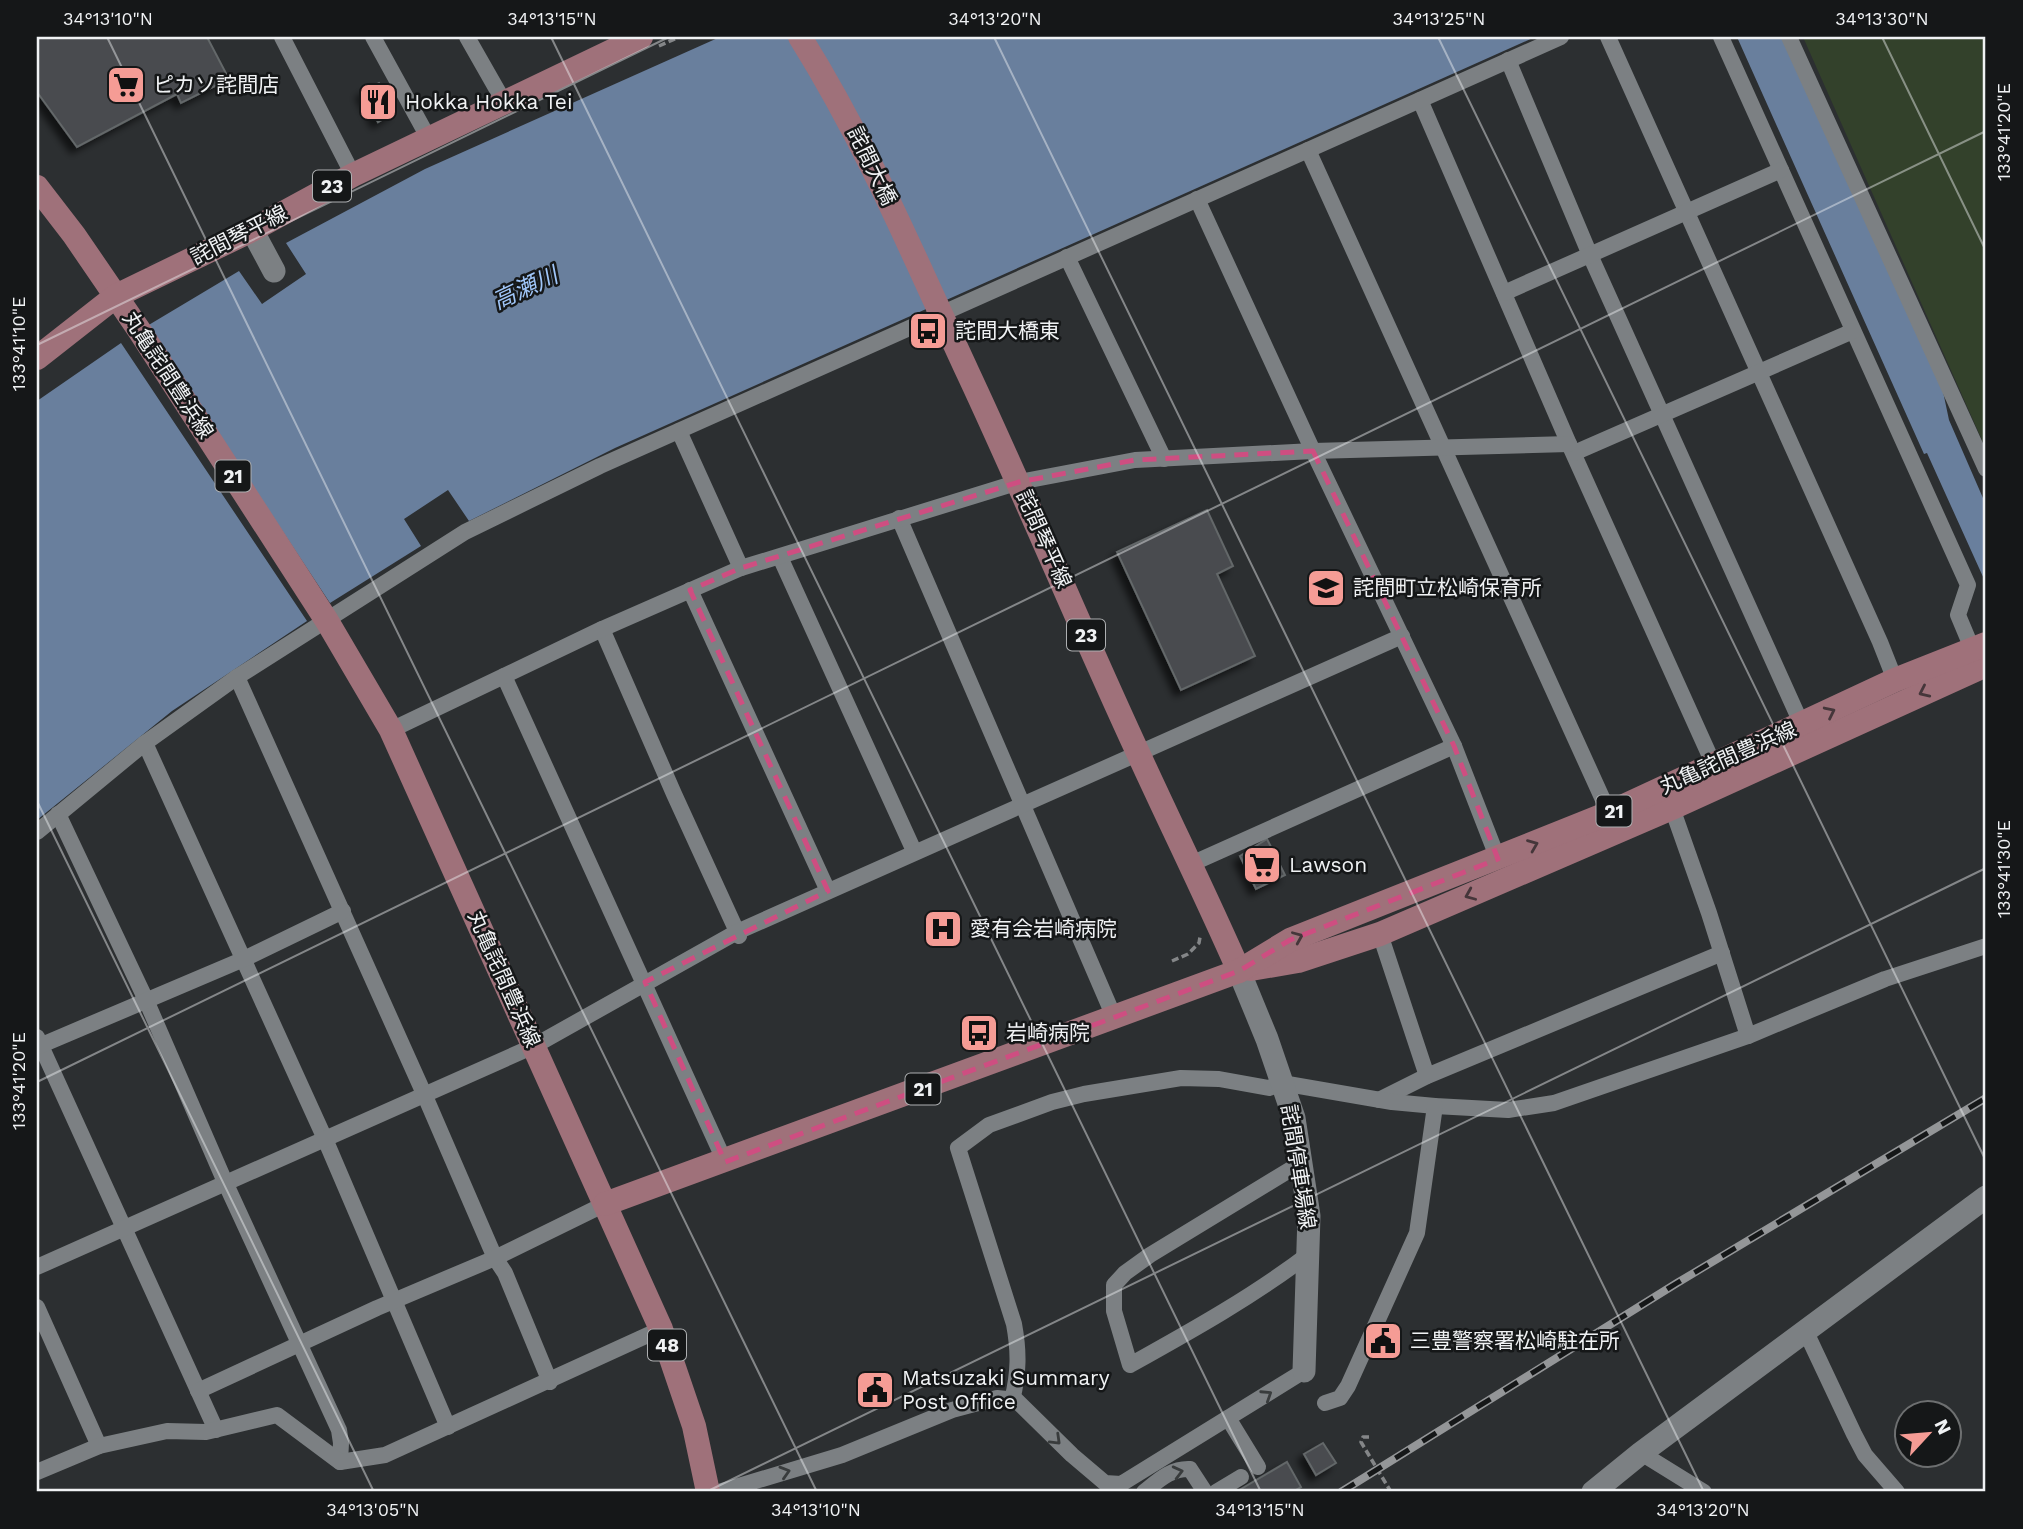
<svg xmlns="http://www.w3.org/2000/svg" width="2023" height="1529" font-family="'Work Sans','Noto Sans JP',sans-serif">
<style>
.green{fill:#33412b}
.water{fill:#697f9d}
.building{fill:#494c4f;stroke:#636769;stroke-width:2;filter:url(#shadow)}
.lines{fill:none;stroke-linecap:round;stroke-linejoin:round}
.path{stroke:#848688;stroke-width:3.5;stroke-dasharray:7 3.5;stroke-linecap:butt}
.street{stroke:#7c8083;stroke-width:16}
.secondary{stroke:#7c8083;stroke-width:23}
.primary{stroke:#9f717a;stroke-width:24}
.rail-casing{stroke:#949698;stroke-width:8}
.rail{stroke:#151718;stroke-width:5;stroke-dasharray:16;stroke-linecap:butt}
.oneway{stroke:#45363a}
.oneway2{stroke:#393c3d}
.marked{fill:none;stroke:#ce4e81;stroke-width:5;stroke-dasharray:14 9;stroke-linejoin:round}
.ticks{fill:none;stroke:#f0f2f4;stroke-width:2;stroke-opacity:0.45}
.labels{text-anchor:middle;stroke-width:5;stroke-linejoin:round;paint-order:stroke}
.shield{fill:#151718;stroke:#aeb0b2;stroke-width:2}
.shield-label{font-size:19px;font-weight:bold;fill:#f0f2f4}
.poi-label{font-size:21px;fill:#f0f2f4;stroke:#151718;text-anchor:start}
.street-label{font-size:21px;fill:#f0f2f4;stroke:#151718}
.water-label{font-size:23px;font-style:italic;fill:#a0c6f9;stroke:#151718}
.neatline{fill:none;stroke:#f0f2f4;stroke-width:2.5}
.ticks-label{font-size:18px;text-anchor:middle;fill:#f0f2f4}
</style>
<defs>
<filter id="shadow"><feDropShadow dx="-6" dy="6" stdDeviation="3.5" flood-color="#0009"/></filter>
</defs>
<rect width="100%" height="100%" fill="#2c2f31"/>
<path class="green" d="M1803,37h183v412z"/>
<g class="water">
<path d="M720,37h815l-920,411 -146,73 -21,-31 -44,29 17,27 -91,57 -183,-277 92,-55 23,33 44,-30 -20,-31 139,-74z"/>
<path d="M1737,37h48l156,345 8,38 37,85v98l-2,-24 -57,-126 -3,1z"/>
<path d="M121,343l186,278 -135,90 -135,109v-419z"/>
</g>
<g class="building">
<path d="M41,37h166l22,42 -48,24 -4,-9 -100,53 -40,-55v-53z"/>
<path d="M379,83l16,29 -17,10 -16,-30z"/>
<path d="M1207,510l26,56 -16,8 38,82 -74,34 -64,-138z"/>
<path d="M1267,839l18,36 -29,14 -16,-33z"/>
<path d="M1323,1443l13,20 -20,12 -12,-21z"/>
<path d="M1287,1462l14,25 -9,5h-56z"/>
</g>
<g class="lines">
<g class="path">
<path d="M659,46l20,-9"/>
<path d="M1172,961l16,-7 11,-11 1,-6"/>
<path d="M1369,1437h-6l-2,5 30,50"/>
</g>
<g class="street">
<path d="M282,37l71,138"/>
<path d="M373,37l56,102"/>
<path d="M467,37l37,65"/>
<path d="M1608,37l272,605 15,38"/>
<path d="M1721,37l247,548 -10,30 18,43"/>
<path d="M1789,37l197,432"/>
<path d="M1508,60l82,195 212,470"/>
<path d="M1420,100l149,344 148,328"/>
<path d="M1308,150l301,663"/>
<path d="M1197,199l116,252 141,295 44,113"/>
<path d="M1067,257l97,202"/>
<path d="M1504,293l277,-123"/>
<path d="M679,431l62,137"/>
<path d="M1574,453l279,-122"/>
<path d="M899,518l215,499"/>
<path d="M780,557l134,294"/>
<path d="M690,590l138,301"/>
<path d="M602,629l72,165 65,142"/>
<path d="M504,676l221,486"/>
<path d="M237,677l188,419 70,162 10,15 45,109"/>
<path d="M391,730l211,-101 139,-61 278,-86 116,-22 178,-9 256,-7"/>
<path d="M145,743l180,396 123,288"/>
<path d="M1672,808l37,105 39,123"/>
<path d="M58,814l88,186 79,182 114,248 2,13 -1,19"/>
<path d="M37,832l108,-89 92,-66 228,-145 135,-66 961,-429"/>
<path d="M1191,864l263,-118"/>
<path d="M1380,934l47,142"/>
<path d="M37,1037l179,393"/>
<path d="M37,1047l207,-88 99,-48"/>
<path d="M1379,1100l48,-24 295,-123"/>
<path d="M1301,1163l-151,92 -25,18 -11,12v26l16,54c61,-34 124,-69 180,-112"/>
<path d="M37,1267l497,-221 203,-114 665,-296"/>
<path d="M37,1307l62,139"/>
<path d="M1805,1330l49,104 11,21 32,37"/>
<path d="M198,1391l179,-83 118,-50 110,-54"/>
<path d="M1012,1400c7,-27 7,-49 2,-76l-56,-176 31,-23 63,-23 32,-8 97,-16 38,1 50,9 13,-5 110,19 43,4 73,4 46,-7 194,-67 137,-57 101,-33"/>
<path d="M1325,1403l15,-5 8,-12 69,-153 18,-127"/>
<path d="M1228,1418l30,49"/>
<path d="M1641,1453l63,39"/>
<path d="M37,1472l62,-26 68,-15 39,1 71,-17 63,47 45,-7 276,-126"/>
<path d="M719,1492l123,-37 110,-45 45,-12 19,2 56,55 33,28 16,1 183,-113"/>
<path d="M1144,1492c14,-11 27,-24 46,-23l15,23"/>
<path d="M1216,1492l25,-15"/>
</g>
<g class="secondary">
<path d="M252,230l22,41"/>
<path d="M1239,971l28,68 27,79 15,98 -5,155"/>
<path d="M1593,1492l48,-39 345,-256"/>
</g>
<g class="primary">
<path d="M800,37c68,109 114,220 168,336 59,126 112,255 171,382 33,72 68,143 100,216"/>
<path d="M37,187l37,48 65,95 188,291 64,109 270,599 33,97 14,66"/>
<path d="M37,358l79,-62 136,-66 101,-55 288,-138"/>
<path d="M1251,969l47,-8 82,-27 292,-126 314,-143"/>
<path d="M605,1204l634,-233 51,-31 319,-127 286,-133 91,-36"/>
</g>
<defs>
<path id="rail" d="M1341,1492l336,-209 309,-185"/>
</defs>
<use href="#rail" class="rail-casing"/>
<use href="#rail" class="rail"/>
</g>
<defs><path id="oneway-chevron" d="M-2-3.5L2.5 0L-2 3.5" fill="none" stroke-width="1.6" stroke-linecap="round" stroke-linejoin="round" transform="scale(1.75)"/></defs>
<g class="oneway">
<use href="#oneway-chevron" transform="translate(1924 692) rotate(155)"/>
<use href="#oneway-chevron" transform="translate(1830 712) rotate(-26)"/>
<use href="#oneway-chevron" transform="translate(1533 845) rotate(-22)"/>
<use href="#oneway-chevron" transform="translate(1470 895) rotate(157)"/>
<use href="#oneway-chevron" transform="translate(1298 937) rotate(-23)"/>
</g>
<g class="oneway2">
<use href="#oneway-chevron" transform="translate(1267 1395) rotate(-33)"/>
<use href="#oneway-chevron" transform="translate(1056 1440) rotate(44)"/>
<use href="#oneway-chevron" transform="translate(785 1472) rotate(-17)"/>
<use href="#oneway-chevron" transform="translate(1178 1472) rotate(-14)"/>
</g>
<path class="marked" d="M1313,451l141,295 44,113 -208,81 -51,31 -514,191 -80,-180 183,-91 -138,-301 51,-22 278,-86 116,-22z"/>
<path class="ticks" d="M107,37l710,1455M551,37l710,1455M994,37l710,1455M1438,37l548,1124M1882,37l104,214M37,345l632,-308M37,801l337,691M37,1082l1949,-951M706,1492l1280,-624"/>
<defs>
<symbol id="supermarket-square" viewBox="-11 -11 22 22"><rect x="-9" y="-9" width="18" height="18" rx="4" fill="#f59c95" stroke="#151718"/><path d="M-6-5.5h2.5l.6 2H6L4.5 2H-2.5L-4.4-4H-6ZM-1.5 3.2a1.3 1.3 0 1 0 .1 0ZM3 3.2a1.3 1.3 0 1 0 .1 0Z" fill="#111"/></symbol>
<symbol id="restaurant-square" viewBox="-11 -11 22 22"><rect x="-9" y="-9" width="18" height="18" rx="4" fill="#f59c95" stroke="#151718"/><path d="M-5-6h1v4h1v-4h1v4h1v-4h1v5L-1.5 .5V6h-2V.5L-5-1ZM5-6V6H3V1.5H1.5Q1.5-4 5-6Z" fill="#111"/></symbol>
<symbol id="bus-square" viewBox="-11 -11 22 22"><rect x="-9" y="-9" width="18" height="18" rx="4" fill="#f59c95" stroke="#151718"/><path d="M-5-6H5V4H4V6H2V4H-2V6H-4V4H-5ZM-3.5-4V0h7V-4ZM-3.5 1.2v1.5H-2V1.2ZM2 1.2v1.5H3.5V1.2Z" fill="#111"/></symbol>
<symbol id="school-square" viewBox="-11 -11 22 22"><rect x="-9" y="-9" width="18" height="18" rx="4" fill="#f59c95" stroke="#151718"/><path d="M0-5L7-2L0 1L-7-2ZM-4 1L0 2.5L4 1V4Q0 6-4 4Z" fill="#111"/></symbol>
<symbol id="hospital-square" viewBox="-11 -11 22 22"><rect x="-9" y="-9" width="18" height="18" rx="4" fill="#f59c95" stroke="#151718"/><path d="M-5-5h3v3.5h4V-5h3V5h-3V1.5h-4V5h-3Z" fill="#111"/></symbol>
<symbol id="civic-square" viewBox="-11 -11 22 22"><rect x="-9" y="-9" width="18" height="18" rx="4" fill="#f59c95" stroke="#151718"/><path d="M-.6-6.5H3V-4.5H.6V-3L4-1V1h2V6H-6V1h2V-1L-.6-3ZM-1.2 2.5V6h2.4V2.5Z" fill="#111"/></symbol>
</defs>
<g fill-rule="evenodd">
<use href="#supermarket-square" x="104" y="63" width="44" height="44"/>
<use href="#restaurant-square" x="356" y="80" width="44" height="44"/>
<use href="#bus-square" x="906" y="309" width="44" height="44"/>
<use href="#school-square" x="1304" y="566" width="44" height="44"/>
<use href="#supermarket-square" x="1240" y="843" width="44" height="44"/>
<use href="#hospital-square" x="921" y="907" width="44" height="44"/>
<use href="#bus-square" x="957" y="1011" width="44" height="44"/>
<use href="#civic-square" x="1361" y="1319" width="44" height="44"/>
<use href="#civic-square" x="853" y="1368" width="44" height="44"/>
</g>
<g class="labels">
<g class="shield">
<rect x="313" y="170.5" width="38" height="31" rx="5"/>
<rect x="215.5" y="460.5" width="35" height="31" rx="5"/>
<rect x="1067" y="619.5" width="38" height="31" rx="5"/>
<rect x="1596.5" y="795.5" width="35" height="31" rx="5"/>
<rect x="905.5" y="1073.5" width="35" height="31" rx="5"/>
<rect x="648" y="1329.5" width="38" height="31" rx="5"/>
</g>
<g class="shield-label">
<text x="332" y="193">23</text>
<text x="233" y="483">21</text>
<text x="1086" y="642">23</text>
<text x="1614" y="818">21</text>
<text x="923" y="1096">21</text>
<text x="667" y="1352">48</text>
</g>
<g class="poi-label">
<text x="153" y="92">ピカソ詫間店</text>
<text x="405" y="109">Hokka Hokka Tei</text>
<text x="955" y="338">詫間大橋東</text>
<text x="1353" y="595">詫間町立松崎保育所</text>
<text x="1289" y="872">Lawson</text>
<text x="970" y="936">愛有会岩崎病院</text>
<text x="1006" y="1040">岩崎病院</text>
<text x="1410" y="1348">三豊警察署松崎駐在所</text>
<text x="902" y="1385">Matsuzaki Summary<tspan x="902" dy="24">Post Office</tspan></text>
</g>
<g class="street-label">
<text transform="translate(872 166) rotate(64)" y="7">詫間大橋</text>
<text transform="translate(239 235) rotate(-27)" y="7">詫間琴平線</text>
<text transform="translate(168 375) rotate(57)" y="7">丸亀詫間豊浜線</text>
<text transform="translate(1044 539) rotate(66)" y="7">詫間琴平線</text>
<text transform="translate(1728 758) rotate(-24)" y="7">丸亀詫間豊浜線</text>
<text transform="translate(504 979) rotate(66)" y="7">丸亀詫間豊浜線</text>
<text transform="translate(1298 1167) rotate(81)" y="7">詫間停車場線</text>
</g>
<g class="water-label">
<text transform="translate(525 288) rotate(-25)" y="8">高瀬川</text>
</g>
</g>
<rect width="2023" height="1529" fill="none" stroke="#151718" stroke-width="77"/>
<g transform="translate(1928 1434) rotate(64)"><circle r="33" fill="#151718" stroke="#6d6f70" stroke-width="2"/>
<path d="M0-5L12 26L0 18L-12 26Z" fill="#f59c95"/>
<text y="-10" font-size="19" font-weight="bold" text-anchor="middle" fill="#f0f2f4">N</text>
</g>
<rect x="38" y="38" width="1946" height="1452" class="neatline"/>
<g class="ticks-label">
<text x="108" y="25">34°13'10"N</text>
<text x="552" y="25">34°13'15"N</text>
<text x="995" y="25">34°13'20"N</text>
<text x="1439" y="25">34°13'25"N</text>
<text x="1882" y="25">34°13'30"N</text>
<text transform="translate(2004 132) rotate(-90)" y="6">133°41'20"E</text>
<text transform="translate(19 344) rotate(-90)" y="6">133°41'10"E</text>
<text transform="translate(2004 869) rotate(-90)" y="6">133°41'30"E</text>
<text transform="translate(19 1081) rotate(-90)" y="6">133°41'20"E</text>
<text x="373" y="1516">34°13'05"N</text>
<text x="816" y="1516">34°13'10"N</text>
<text x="1260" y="1516">34°13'15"N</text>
<text x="1703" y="1516">34°13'20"N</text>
</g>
</svg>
